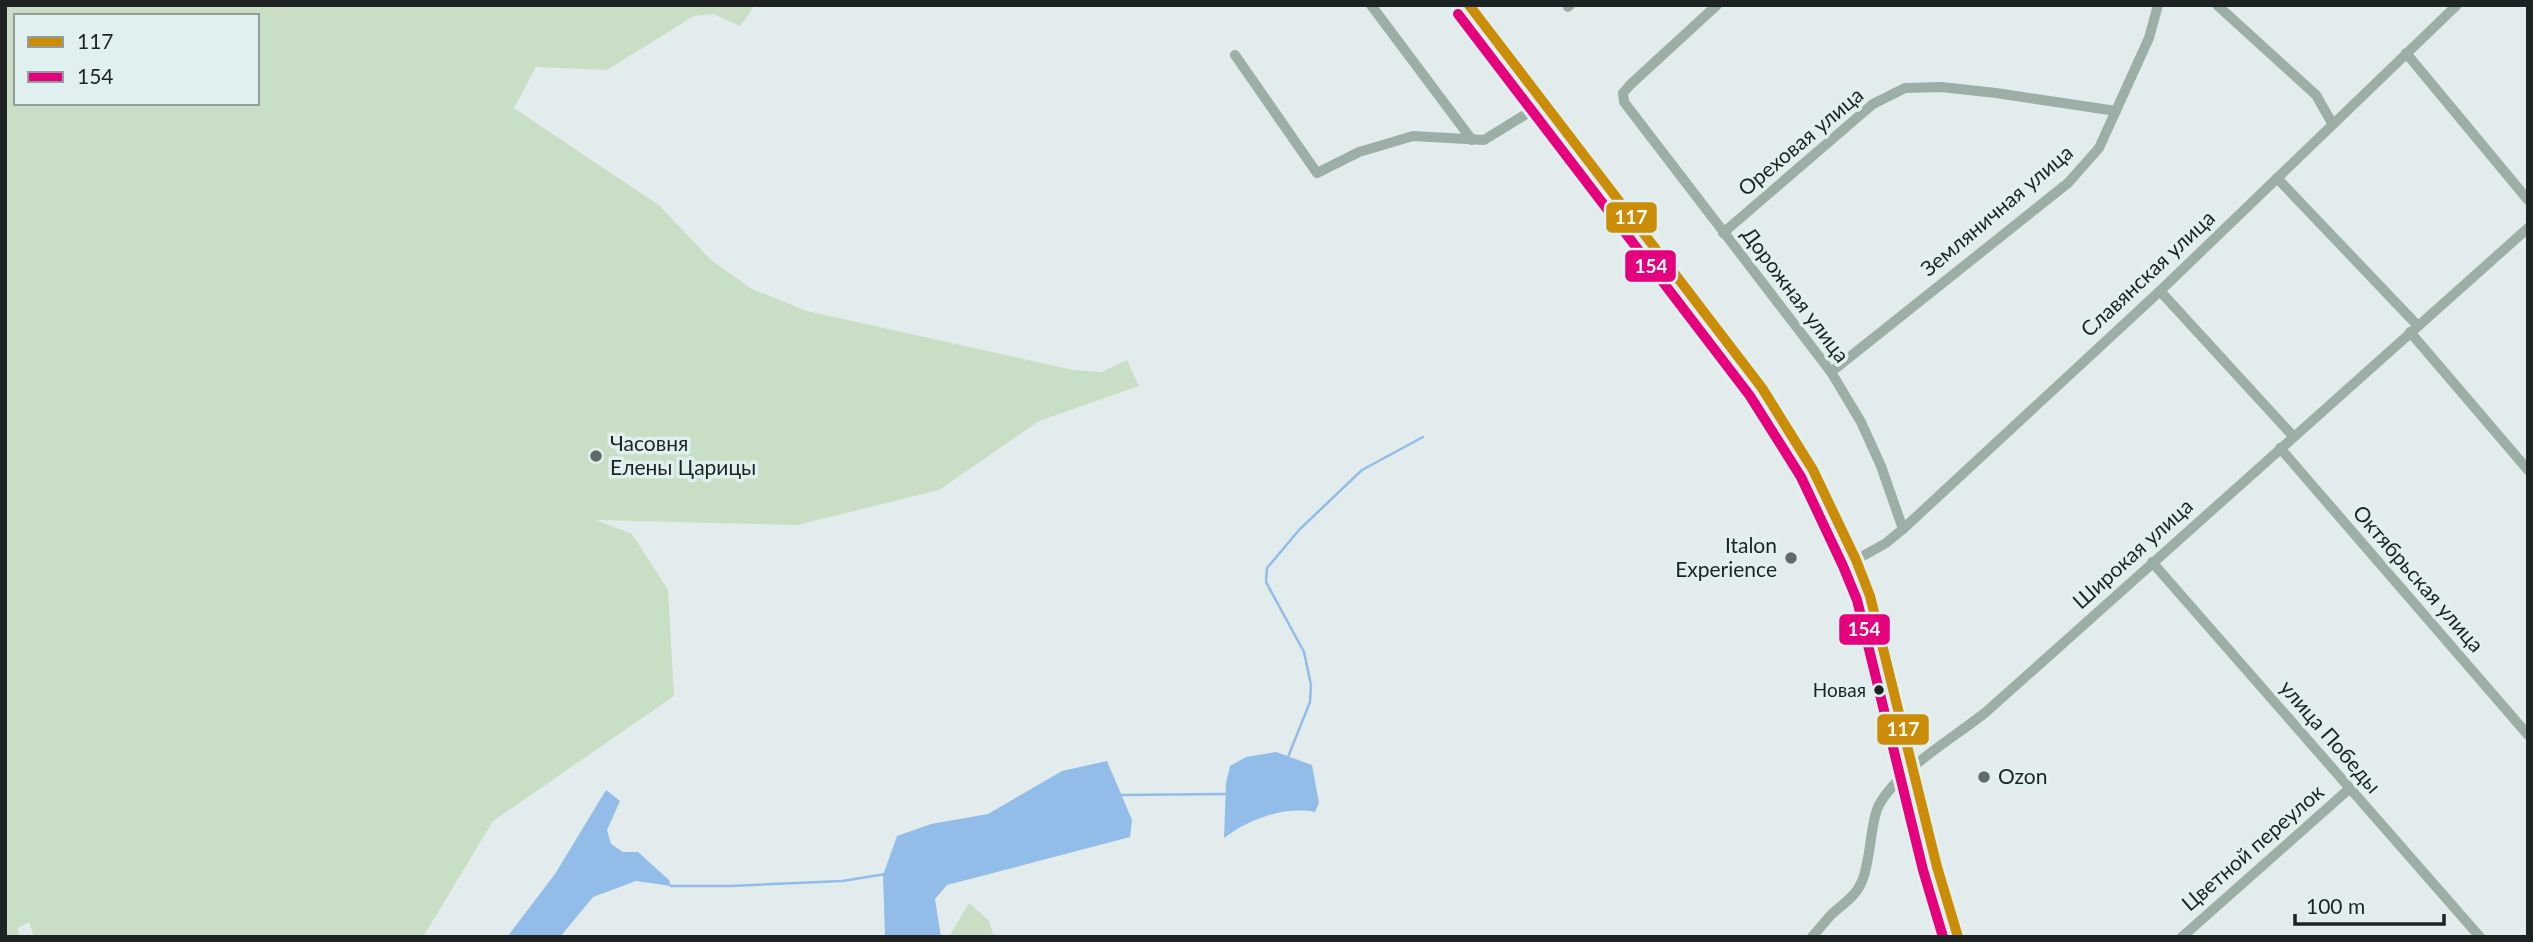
<svg xmlns="http://www.w3.org/2000/svg" width="2533" height="942" font-family="Lato,sans-serif">
<style>
.green{fill:#c9dfc5;fill-rule:evenodd}
.water{fill:#92bde8}
.lines{fill:none;stroke-linecap:round;stroke-linejoin:round}
.stream{stroke:#92bde8;stroke-width:2.5}
.minor{stroke:#9bafa6;stroke-width:10}
.major{stroke:#97aea7;stroke-width:14}
.bus-1-casing{stroke:#dff0ef;stroke-width:16}
.bus-2-casing{stroke:#dff0ef;stroke-width:16}
.bus-1{stroke:#cb8c07;stroke-width:10}
.bus-2{stroke:#e5007d;stroke-width:10}
.poi-dot{fill:#626969;stroke:#dff0ef;stroke-width:2.5}
.bus-dot{fill:#1d2323;stroke:#dff0ef;stroke-width:2.5}
.labels{text-anchor:middle;stroke-width:7;stroke-linejoin:round;paint-order:stroke}
.bus-label{font-size:19px;fill:#1d2323;stroke:#dff0ef;text-anchor:end}
.street-label{font-size:21px;fill:#1d2323;stroke:#dff0ef}
.poi-label{font-size:21px;fill:#1d2323;stroke:#dff0ef;text-anchor:start}
.line-badge{stroke:#dff0ef;stroke-width:2.5}
.badge-label{font-size:19px;text-anchor:middle;font-weight:bold;fill:#fff}
</style>
<rect width="100%" height="100%" fill="#e3ecec"/>
<g class="green">
<path d="M5,5h750l-15,21 -27,-12 -19,2 -87,54 -71,-3 -22,41 146,98 50,53 40,29 57,23 266,59 29,2 25,-12 12,26 -100,35 -100,69 -142,35 -201,-5 36,14 36,56 6,106 -181,125 -70,116h-389l-5,-15 -11,6 1,9h-14zM16,16h241v87h-241z"/>
<path d="M969,903l20,18 5,16h-45z"/>
</g>
<g class="water">
<path d="M1276,752l36,13 7,38 -4,9c-31,-6 -66,7 -91,26l2,-55 4,-17 16,-9z"/>
<path d="M1107,761l25,59 -2,17 -183,48 -12,14 6,38h-56l-2,-62 14,-39 34,-12 57,-10 74,-43z"/>
<path d="M606,790l14,11 -13,29 4,14 12,8h15l31,28 2,6 -35,-5 -43,16 -33,40h-53l48,-63z"/>
</g>
<g class="lines">
<g class="stream">
<path d="M1288,757l22,-55 1,-17 -7,-33 -38,-70 1,-14 32,-38 63,-60 61,-33"/>
<path d="M1120,795l108,-1"/>
<path d="M671,886h60l111,-5 44,-7"/>
</g>
<g class="minor">
<path d="M1371,5l101,135"/>
<path d="M1717,5l-86,79 -8,9 1,9 207,270 30,50 20,44 22,63"/>
<path d="M2217,5l99,90 16,28"/>
<path d="M1568,7l2,-2"/>
<path d="M2406,53l122,147"/>
<path d="M1235,55l82,118 42,-21 54,-16 71,4 60,-37"/>
<path d="M2277,178l140,147"/>
<path d="M1723,233l150,-129 32,-16 36,-1 55,6 120,18"/>
<path d="M2160,291l133,145"/>
<path d="M2410,332l118,138"/>
<path d="M1831,372l237,-189 31,-35 50,-110 9,-33"/>
<path d="M2280,448l248,287"/>
<path d="M1856,560l30,-17 17,-14 257,-238 297,-286"/>
<path d="M2152,562l328,375"/>
<path d="M1812,937c6,-7 12,-14 18,-21 11,-11 26,-19 32,-35 9,-21 8,-56 16,-74 17,-35 77,-70 108,-95l542,-484"/>
<path d="M2182,937l167,-148"/>
</g>
<path class="major" d="M1469,5l293,383 51,82 43,90 14,36 67,271 21,70"/>
<defs>
<path id="bus-1" d="M1469,5l293,383 51,82 43,90 14,36 67,271 21,70"/>
<path id="bus-2" d="M1458,14l292,382 51,81 42,89 14,34 66,270 20,67"/>
</defs>
<use href="#bus-1" class="bus-1-casing"/>
<use href="#bus-2" class="bus-2-casing"/>
<use href="#bus-1" class="bus-1"/>
<use href="#bus-2" class="bus-2"/>
</g>
<g class="poi-dot">
<circle cx="596" cy="456" r="7"/>
<circle cx="1791" cy="558" r="7"/>
<circle cx="1984" cy="777" r="7"/>
</g>
<circle class="bus-dot" cx="1879" cy="690" r="6"/>
<g class="labels">
<g class="bus-label">
<text x="1866" y="697">Новая</text>
</g>
<g class="street-label">
<text transform="translate(1801 142) rotate(-40)" y="7">Ореховая улица</text>
<text transform="translate(1997 211) rotate(-40)" y="7">Земляничная улица</text>
<text transform="translate(2148 274) rotate(-43)" y="7">Славянская улица</text>
<text transform="translate(1795 295) rotate(53)" y="7">Дорожная улица</text>
<text transform="translate(2133 554) rotate(-42)" y="7">Широкая улица</text>
<text transform="translate(2418 579) rotate(49)" y="7">Октябрьская улица</text>
<text transform="translate(2330 737) rotate(49)" y="7">улица Победы</text>
<text transform="translate(2253 848) rotate(-41)" y="7">Цветной переулок</text>
</g>
<g class="poi-label">
<text x="610" y="451">Часовня<tspan x="610" dy="24">Елены Царицы</tspan></text>
<text x="1777" y="553" text-anchor="end">Italon<tspan x="1777" dy="24">Experience</tspan></text>
<text x="1998" y="784">Ozon</text>
</g>
</g>
<g class="line-badge">
<rect x="1605" y="201" width="53" height="33" rx="7" fill="#cb8c07"/>
<rect x="1624" y="249" width="53" height="34" rx="7" fill="#e5007d"/>
<rect x="1838" y="613" width="53" height="33" rx="7" fill="#e5007d"/>
<rect x="1876" y="713" width="54" height="33" rx="7" fill="#cb8c07"/>
</g>
<g class="badge-label">
<text x="1631" y="224">117</text>
<text x="1651" y="273">154</text>
<text x="1864" y="636">154</text>
<text x="1903" y="736">117</text>
</g>
<rect width="2533" height="942" fill="none" stroke="#1d2323" stroke-width="14"/>
<rect x="14" y="14" width="245" height="91" fill="#dff0ef" stroke="#919e9d" stroke-width="2"/>
<rect x="28" y="37" width="35" height="10" fill="#cb8c07" stroke="#919e9d" stroke-width="2"/>
<text x="77" y="49" font-size="21" fill="#1d2323">117</text>
<rect x="28" y="72" width="35" height="10" fill="#e5007d" stroke="#919e9d" stroke-width="2"/>
<text x="77" y="84" font-size="21" fill="#1d2323">154</text>
<path d="M2295 914v10h149v-10" fill="none" stroke="#1d2323" stroke-width="3.5"/>
<text x="2306" y="914" font-size="21" fill="#1d2323" stroke="#dff0ef" stroke-width="5" paint-order="stroke">100 m</text>
</svg>
